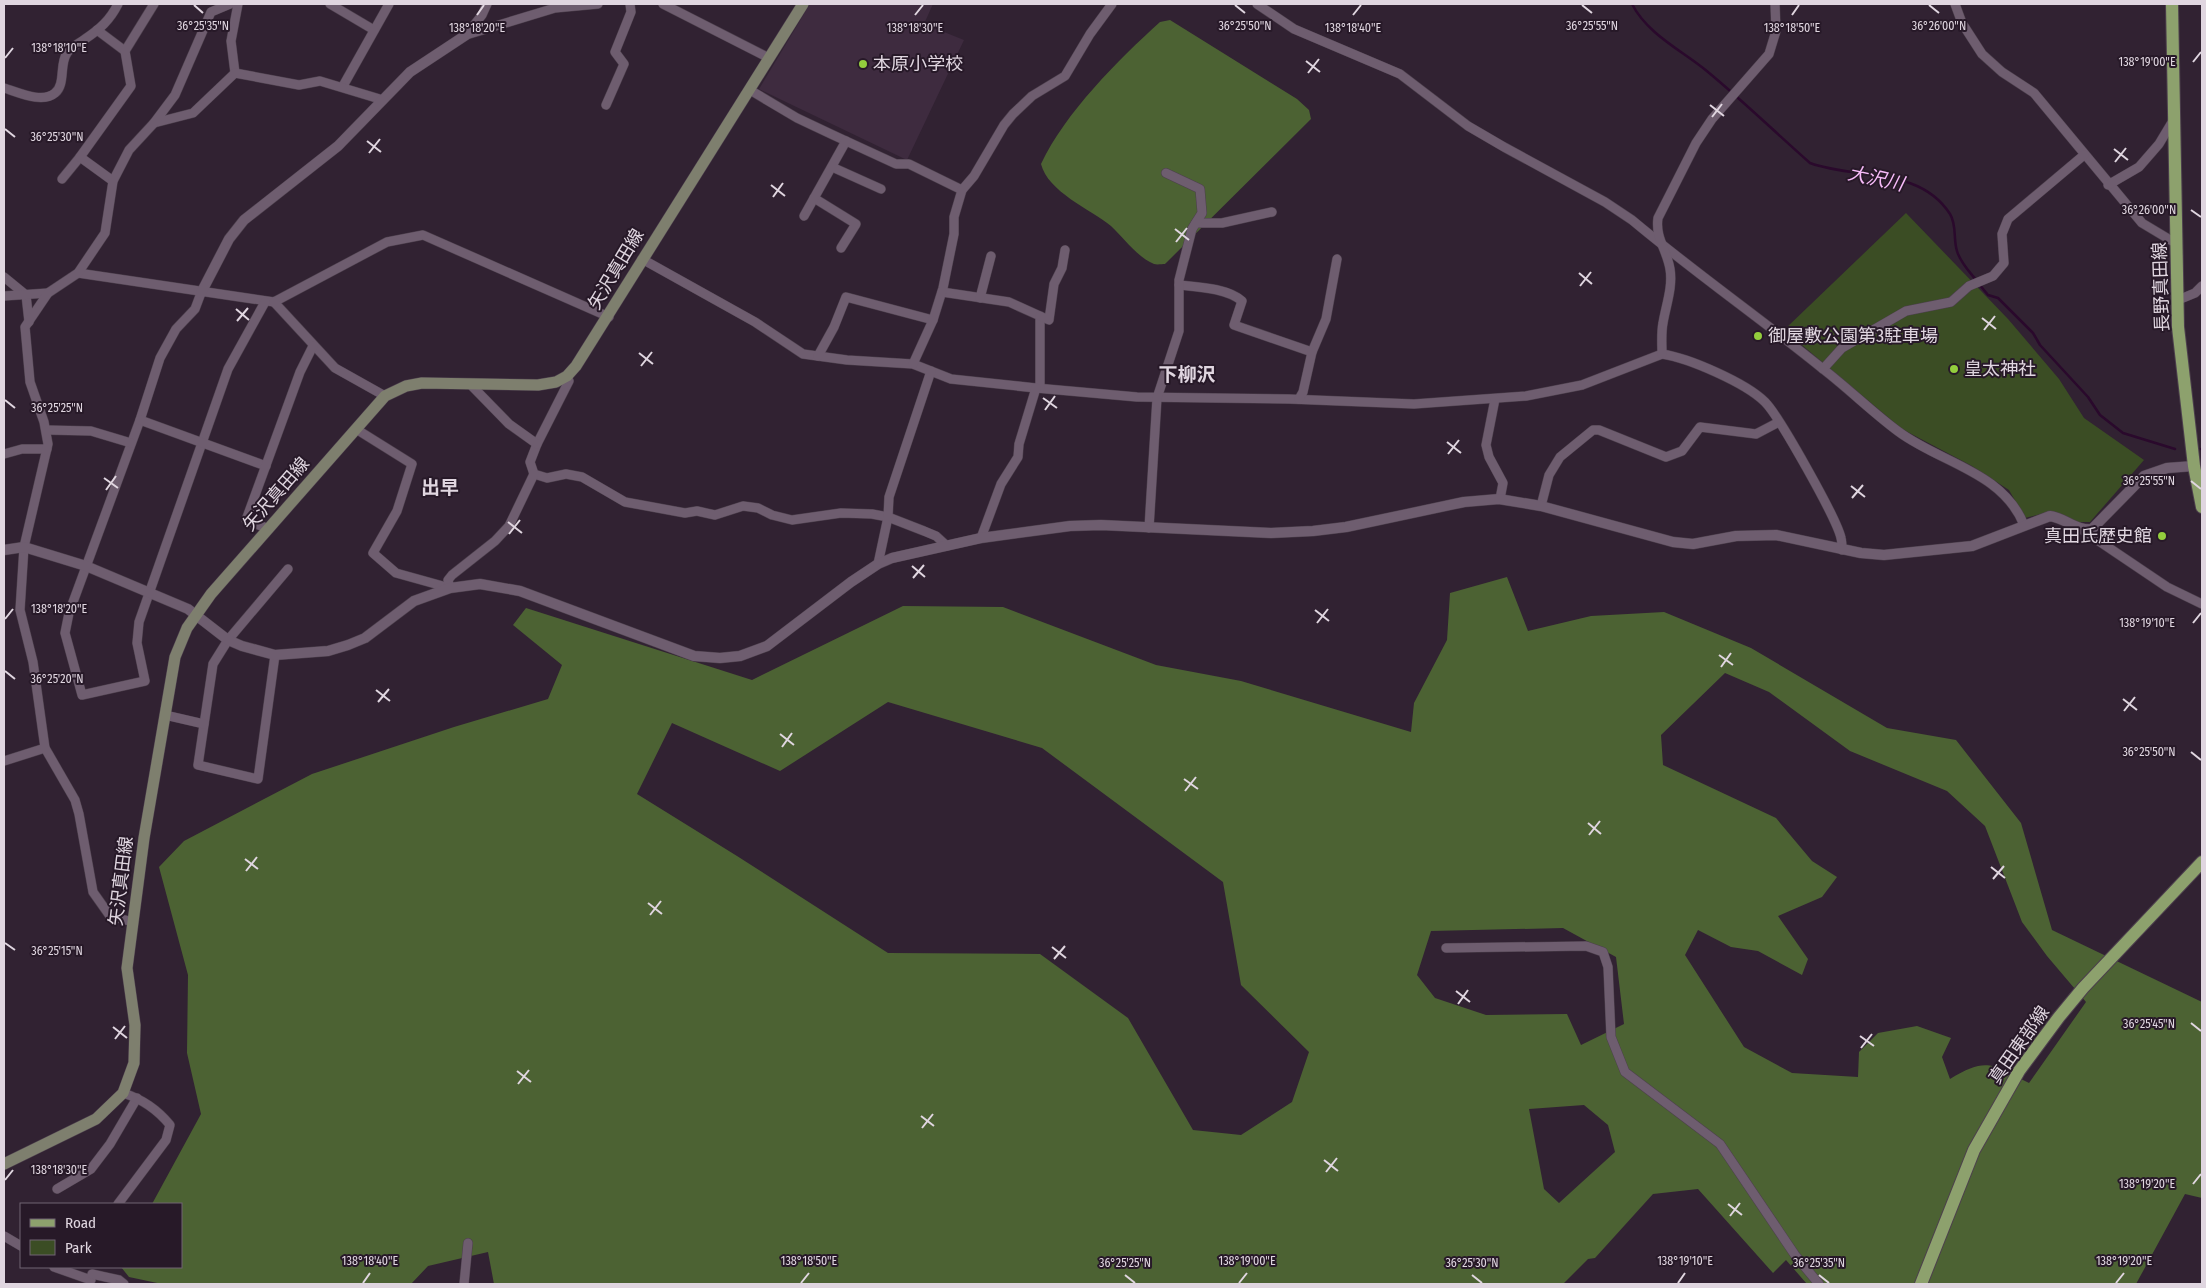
<svg xmlns="http://www.w3.org/2000/svg" width="2206" height="1288" font-family="'Fira Sans Condensed','Noto Sans JP',sans-serif">
<style>
.built{fill:#3e2b3f}
.green{fill:#3b4d24}
.forest{fill:#4c6233;fill-rule:evenodd}
.lines{fill:none;stroke-linecap:round;stroke-linejoin:round}
.stream{stroke:#2a092c;stroke-width:2.5}
.minor-casing{stroke:#4d404d;stroke-width:10}
.tertiary-casing{stroke:#4d404d;stroke-width:11}
.secondary-casing{stroke:#4d404d;stroke-width:12}
.primary-casing{stroke:#4d404d;stroke-width:14}
.minor{stroke:#6e5d6f;stroke-width:9}
.tertiary{stroke:#6e5d6f;stroke-width:10}
.secondary{stroke:#7e7f6e;stroke-width:11}
.primary{stroke:#8da16d;stroke-width:12}
.ticks{fill:none;stroke:#e0d6e0;stroke-width:2}
.poi-dot{fill:#93cd3d;stroke:#271928;stroke-width:2}
.labels{text-anchor:middle;stroke-width:4;stroke-linejoin:round;paint-order:stroke}
.poi-label{font-size:18px;fill:#e0d6e0;stroke:#271928;text-anchor:start}
.street-label{font-size:18px;fill:#e0d6e0;stroke:#271928}
.water-label{font-size:19px;font-style:italic;fill:#f6baf8;stroke:#271928}
.neighbourhood-label{font-size:19px;font-weight:bold;fill:#e0d6e0;stroke:#271928}
.ticks-label{font-size:12px;text-anchor:middle;fill:#e0d6e0;stroke:#271928;stroke-width:4;stroke-linejoin:round;paint-order:stroke}
</style>
<rect width="100%" height="100%" fill="#312232"/>
<path class="built" d="M810,4h123l-9,20 40,16 -57,120 -148,-71z"/>
<path class="green" d="M1906,213l102,106 51,60 25,39 60,42 -54,62h-12l-25,-11 -28,7 -16,-28 -37,-24 -70,-37 -118,-99z"/>
<g class="forest">
<path d="M1170,20l127,79 12,11 2,9 -146,145c-3,0 -8,1 -11,0 -17,-7 -30,-26 -43,-38 -21,-17 -63,-34 -70,-62 24,-51 77,-104 119,-142z"/>
<path d="M1507,577l21,54 63,-15 73,-4 87,36 136,80 69,12 65,83 31,107 150,72v196l-17,-4 -49,90h-329l-21,-24 -13,13 -75,-84 -45,5 -58,64 -7,1 -25,25h-1069l-6,-32 -60,14 -17,18h-249l-33,-7 -8,-10h60v-63h-29l49,-90 -14,-61 1,-78 -29,-108 25,-26 128,-67 142,-47 94,-28 14,-34 -49,-40 13,-17 226,72 151,-74 100,1 153,58 85,16 170,51 3,-29 33,-63 3,-47zM1725,673l44,19 81,59 97,40 38,35 37,96 25,34 39,46 -57,81c-37,-18 -41,-27 -79,-4l-8,-22 9,-19 -34,-12 -39,7 -19,19 -1,25 -66,-4 -48,-26 -59,-92 13,-25 33,17 27,4 44,24 6,-16 -30,-43 44,-19 15,-20 -25,-16 -36,-43 -113,-53 -2,-30zM888,702l154,46 181,134 18,103 68,67 -17,50 -51,33 -48,-5 -65,-112 -88,-64 -152,-1 -151,-97 -100,-62 35,-71 108,48zM1563,928l53,29 8,67 -43,21 -14,-31 -81,1 -51,-17 -18,-23 14,-44zM1584,1105l24,20 7,27 -56,51 -15,-14 -15,-80z"/>
</g>
<g class="lines">
<g class="stream">
<path d="M1632,4c16,31 51,47 76,68 35,29 68,61 102,91 46,17 109,3 140,51 7,11 3,25 7,37 3,11 12,20 19,29"/>
<path d="M1979,284l9,11 10,3 35,35 7,12 48,52 12,18 23,18 52,16"/>
<path d="M2201,449h1"/>
</g>
<defs>
<g id="minor">
<path d="M330,4l44,26"/>
<path d="M663,4l104,53"/>
<path d="M1257,4l37,25 106,45 68,52 36,21 101,55 27,18c62,52 128,98 191,149 26,20 50,44 76,63 42,31 104,40 125,93"/>
<path d="M1955,4l7,19 20,31 20,18 32,21 108,130 35,21"/>
<path d="M97,30l28,21"/>
<path d="M466,35l89,-27 43,-4"/>
<path d="M466,35l16,-20 5,-11"/>
<path d="M235,73l-4,-32 7,-37"/>
<path d="M343,86l46,-82"/>
<path d="M4,88c14,4 38,16 51,5 11,-9 4,-29 12,-40 4,-6 11,-9 18,-14 15,-10 25,-19 33,-35"/>
<path d="M750,90l47,28 36,17 63,29h13l53,26"/>
<path d="M606,105l18,-41 -9,-12 16,-40 -1,-8"/>
<path d="M154,123l39,-10 42,-40 64,12 21,-4 63,19"/>
<path d="M832,167l49,22"/>
<path d="M62,179l18,-22"/>
<path d="M113,181l-33,-24 51,-71 -6,-35 29,-47"/>
<path d="M2108,185l31,-18 20,-23 15,-25"/>
<path d="M814,198l42,26 -15,24"/>
<path d="M804,216l42,-75"/>
<path d="M1196,223h26l50,-11"/>
<path d="M642,259l113,63 48,32 44,6 66,4 38,15 85,9 101,9 152,2 125,5 112,-8 56,-11 80,-31c27,4 84,29 103,48 14,14 72,117 76,136 1,4 1,8 1,12"/>
<path d="M78,273l196,29 113,-60 36,-7 186,82"/>
<path d="M4,277l22,18 3,27"/>
<path d="M1179,285c19,2 48,3 63,16l-8,24 78,27"/>
<path d="M942,292l67,10 31,14v72"/>
<path d="M201,293l-6,16 -19,20 -16,29 -20,62 -71,193 -4,20 17,62 63,-14 -8,-38 2,-21 89,-253 37,-67"/>
<path d="M4,296l44,-3"/>
<path d="M980,298l11,-42"/>
<path d="M2178,300l17,-7 7,-7"/>
<path d="M274,302l61,66 50,28"/>
<path d="M1040,316l9,4 5,-36 8,-16 3,-18"/>
<path d="M1662,354c0,-10 -1,-21 1,-31 3,-18 10,-36 7,-54 -3,-19 -15,-31 -12,-51l38,-75 16,-24 57,-65 7,-23 -1,-27"/>
<path d="M818,356l16,-29 12,-30 87,23"/>
<path d="M913,364l20,-44 10,-32 11,-54v-17l8,-27 12,-14 30,-51 9,-11 19,-18 33,-20 25,-42 22,-30"/>
<path d="M1823,369l19,-21 64,-37 45,-9 18,-16 24,-10 11,-13 -2,-29 6,-15 76,-64"/>
<path d="M567,376l2,5 -32,63 -7,18 4,12 13,4 19,-4 16,3 43,25 60,11 12,-2 18,4 28,-9 15,2 14,7 20,5 49,-7 31,1 16,3 36,14 12,5 11,10"/>
<path d="M470,384l39,40 28,20"/>
<path d="M1299,399l4,-7 9,-40 14,-33 11,-60"/>
<path d="M1495,399l-9,46 3,12 14,26 -3,16"/>
<path d="M140,420l126,46"/>
<path d="M356,429l56,35 -15,47 -24,42 23,20 54,15"/>
<path d="M47,430l44,1 40,12"/>
<path d="M4,454l18,-5h25"/>
<path d="M1541,506l8,-31 11,-18 33,-27h6l67,27 16,-6 18,-24 56,7 23,-12"/>
<path d="M1149,528l8,-130 22,-67v-51l13,-51 10,-16 -2,-24 -34,-16"/>
<path d="M269,529l-23,-9 54,-148 13,-26"/>
<path d="M2081,529l86,58 35,17"/>
<path d="M981,538l20,-54 17,-27 1,-13 17,-56"/>
<path d="M878,564l10,-47 1,-20 42,-126"/>
<path d="M450,588l-2,-8 4,-5 43,-34 14,-15 25,-52"/>
<path d="M275,655l-17,124 -60,-14 15,-101 15,-24 60,-71"/>
<path d="M165,715l39,9"/>
<path d="M4,761l41,-13"/>
<path d="M133,922l-23,-6 -17,-24 -14,-78 -4,-14 -30,-52 -12,-86 -13,-52 4,-63 24,-103 -4,-22 -14,-40 -5,-55 23,-34 30,-20 27,-40 8,-52 16,-31 25,-27 21,-28 36,-83 19,-8"/>
<path d="M1446,948l140,-2 17,6 5,15 3,70 14,35 95,72 75,111 24,29"/>
<path d="M57,1189l34,-20 19,-25 27,-46"/>
<path d="M118,1204l48,-64 4,-15c-13,-16 -28,-26 -47,-32"/>
<path d="M4,1236l17,10"/>
<path d="M54,1267l37,13"/>
<path d="M92,1274l27,6 5,4"/>
<path d="M464,1284l4,-41"/>
</g>
<g id="tertiary">
<path d="M201,293l28,-54 15,-19 94,-74 72,-74 56,-37"/>
<path d="M4,550l20,-3 62,19 102,43 40,31 14,6 33,9 53,-4 20,-6 17,-7 49,-37 36,-13 30,-4 40,7 174,65 26,2 20,-2 27,-10 84,-64 27,-18 14,-6 89,-20 89,-12 31,-1 170,8 42,-2 33,-4 118,-25 35,-3 42,7 132,36 20,2 43,-8 40,-1 85,18 23,2 88,-9 78,-30c15,2 27,15 42,13l52,-53 23,-8 27,-2"/>
</g>
<path id="secondary" d="M4,1164l92,-45 27,-26 11,-30 1,-38 -8,-57 17,-130 31,-181 12,-29 24,-34 174,-198 21,-10 16,-3 116,2 18,-3 11,-6 9,-10 227,-362"/>
<g id="primary">
<path d="M2172,4l6,323 16,139 8,41"/>
<path d="M1921,1284l53,-134 45,-79 40,-54 24,-29 119,-126"/>
</g>
</defs>
<use href="#minor" class="minor-casing"/>
<use href="#tertiary" class="tertiary-casing"/>
<use href="#secondary" class="secondary-casing"/>
<use href="#primary" class="primary-casing"/>
<use href="#minor" class="minor"/>
<use href="#tertiary" class="tertiary"/>
<use href="#secondary" class="secondary"/>
<use href="#primary" class="primary"/>
</g>
<path class="ticks" d="M194,5l9,8M1235,5l10,8M1582,5l10,8M1929,5l10,8M477,15l7,-10M915,15l8,-10M1353,15l8,-10M1792,15l7,-10M5,58l8,-10M1306,61l14,11M2193,62l8,-10M1308,73l11,-14M1710,105l14,11M1712,117l10,-13M5,129l10,8M367,141l14,11M2114,149l14,11M369,153l11,-14M2115,162l11,-14M771,185l14,11M773,197l10,-14M2191,210l10,7M1175,229l14,11M1176,242l11,-14M1579,273l13,11M1580,286l11,-14M236,309l13,11M1982,318l14,11M237,321l11,-13M1984,330l11,-14M639,353l14,11M641,366l11,-14M1043,398l14,10M5,400l10,8M1045,410l10,-14M1447,442l14,11M1448,454l11,-14M104,478l14,10M2191,481l10,8M1851,486l14,11M106,490l10,-14M1852,498l11,-13M508,522l14,11M509,534l11,-14M912,566l13,11M913,578l11,-13M1315,610l14,11M5,619l8,-10M1317,623l11,-14M2193,623l8,-10M1719,655l14,10M1721,667l10,-14M5,671l10,8M376,690l14,11M2123,699l14,11M378,702l11,-13M2124,711l11,-14M780,734l14,11M782,747l10,-14M2191,752l10,8M1184,779l14,10M1185,791l11,-14M1588,823l13,11M1589,835l11,-14M245,859l13,10M1991,867l14,11M246,871l11,-14M1993,879l11,-13M648,903l14,11M650,915l11,-14M5,943l10,7M1052,947l14,11M1054,959l11,-13M1456,991l14,11M1458,1004l10,-14M2191,1023l10,8M113,1027l14,11M1860,1036l14,10M115,1039l10,-13M1861,1048l11,-14M517,1071l14,11M518,1084l11,-14M921,1116l13,10M922,1128l11,-14M1324,1160l14,11M1326,1172l11,-14M5,1180l8,-10M2193,1184l8,-10M1728,1204l14,11M1730,1216l10,-13M1125,1275l10,8M1472,1275l10,8M1819,1275l10,8M363,1283l7,-10M801,1283l8,-10M1239,1283l8,-10M1678,1283l7,-10M2116,1283l8,-10"/>
<g class="poi-dot">
<circle cx="863" cy="64" r="5"/>
<circle cx="1758" cy="336" r="5"/>
<circle cx="1954" cy="369" r="5"/>
<circle cx="2162" cy="536" r="5"/>
</g>
<g class="labels">
<g class="poi-label">
<text x="873" y="70">本原小学校</text>
<text x="1768" y="342">御屋敷公園第3駐車場</text>
<text x="1964" y="375">皇太神社</text>
<text x="2152" y="542" text-anchor="end">真田氏歴史館</text>
</g>
<g class="street-label">
<text transform="translate(616 269) rotate(-59)" y="6">矢沢真田線</text>
<text transform="translate(2161 287) rotate(-92)" y="6">長野真田線</text>
<text transform="translate(276 494) rotate(-49)" y="6">矢沢真田線</text>
<text transform="translate(121 881) rotate(-83)" y="6">矢沢真田線</text>
<text transform="translate(2019 1045) rotate(-55)" y="6">真田東部線</text>
</g>
<g class="water-label">
<text transform="translate(1876 178) rotate(12)" y="7">大沢川</text>
</g>
<g class="neighbourhood-label">
<text x="1187" y="381">下柳沢</text>
<text x="440" y="494">出早</text>
</g>
</g>
<g class="ticks-label">
<text x="203" y="30">36°25'35"N</text>
<text x="1245" y="30">36°25'50"N</text>
<text x="1592" y="30">36°25'55"N</text>
<text x="1939" y="30">36°26'00"N</text>
<text x="477" y="32">138°18'20"E</text>
<text x="1353" y="32">138°18'40"E</text>
<text x="1792" y="32">138°18'50"E</text>
<text x="915" y="32">138°18'30"E</text>
<text x="59" y="52">138°18'10"E</text>
<text x="2147" y="66">138°19'00"E</text>
<text x="57" y="141">36°25'30"N</text>
<text x="2149" y="214">36°26'00"N</text>
<text x="57" y="412">36°25'25"N</text>
<text x="2149" y="485">36°25'55"N</text>
<text x="59" y="613">138°18'20"E</text>
<text x="2147" y="627">138°19'10"E</text>
<text x="57" y="683">36°25'20"N</text>
<text x="2149" y="756">36°25'50"N</text>
<text x="57" y="955">36°25'15"N</text>
<text x="2149" y="1028">36°25'45"N</text>
<text x="59" y="1174">138°18'30"E</text>
<text x="2147" y="1188">138°19'20"E</text>
<text x="370" y="1265">138°18'40"E</text>
<text x="809" y="1265">138°18'50"E</text>
<text x="1247" y="1265">138°19'00"E</text>
<text x="1685" y="1265">138°19'10"E</text>
<text x="2124" y="1265">138°19'20"E</text>
<text x="1125" y="1267">36°25'25"N</text>
<text x="1472" y="1267">36°25'30"N</text>
<text x="1819" y="1267">36°25'35"N</text>
</g>
<rect width="2206" height="1288" fill="none" stroke="#e0d6e0" stroke-width="10"/>
<rect x="20" y="1203" width="162" height="65" fill="#271928" stroke="#716572"/>
<rect x="30" y="1219" width="25" height="8" fill="#8da16d" stroke="#716572"/>
<text x="65" y="1228" font-size="15" fill="#e0d6e0">Road</text>
<rect x="30" y="1240" width="25" height="15" fill="#3b4d24" stroke="#716572"/>
<text x="65" y="1253" font-size="15" fill="#e0d6e0">Park</text>
</svg>
